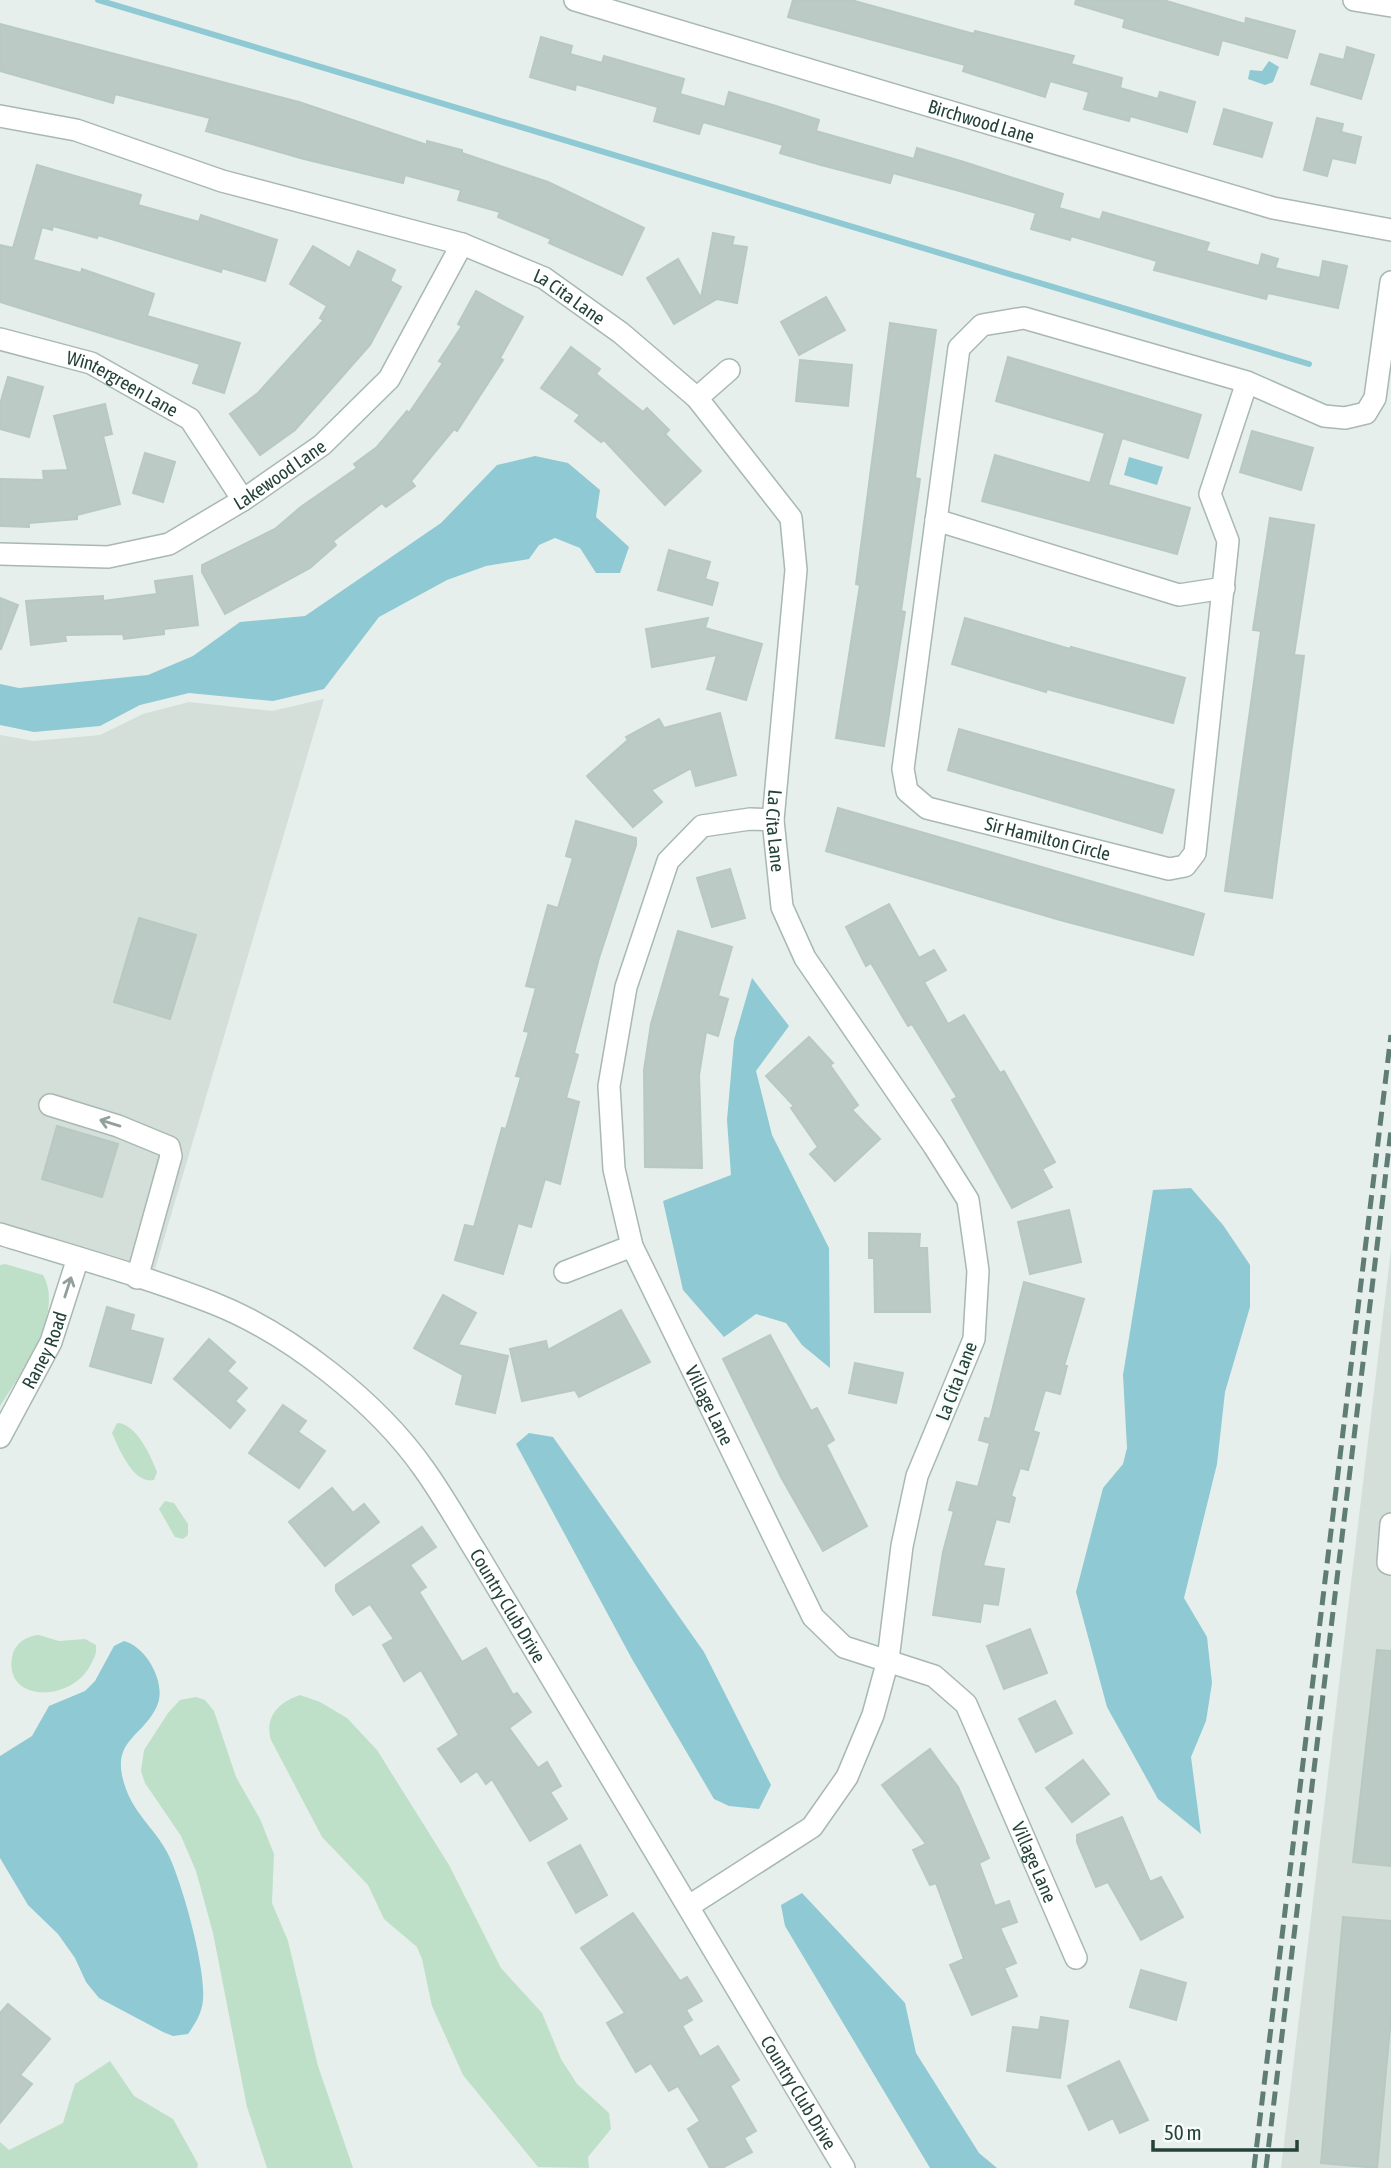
<svg xmlns="http://www.w3.org/2000/svg" width="1391" height="2168" font-family="'Asap Condensed',sans-serif">
<style>
.built{fill:#d4dfda}
.green{fill:#bfe0c8}
.water{fill:#8ec9d4}
.lines{fill:none;stroke-linecap:round;stroke-linejoin:round}
.stream{stroke:#8ec9d4;stroke-width:6}
.building{fill:#bbcac4;stroke:#b8c9c2;stroke-width:2}
.minor-casing{stroke:#a8b8b2;stroke-width:24}
.minor{stroke:#fff;stroke-width:21}
.rail{stroke:#5f7d75;stroke-width:5;stroke-dasharray:14 7;stroke-linecap:butt}
.oneway{stroke:#92a09c}
.labels{text-anchor:middle;stroke-width:5;stroke-linejoin:round;paint-order:stroke}
.street-label{font-size:19px;fill:#24423a;stroke:#f7fbf9}
</style>
<rect width="100%" height="100%" fill="#e6efeb"/>
<g class="built">
<path d="M324,699l-169,570 -155,-47v-487l34,6 66,-6 43,-21 46,-12 83,9z"/>
<path d="M1391,1249v919h-110z"/>
</g>
<g class="green">
<path d="M5,1264l38,11c22,38 -22,98 -43,131v-141z"/>
<path d="M117,1423c19,0 34,33 40,49l-3,8c-20,5 -35,-31 -42,-47z"/>
<path d="M165,1501l9,2 14,21v11l-5,4 -8,-2 -16,-28z"/>
<path d="M39,1635l20,6 26,-2 11,6c1,9 -2,13 -6,21 -21,38 -90,36 -77,-13 4,-11 14,-17 26,-18z"/>
<path d="M300,1695l20,7 27,16 30,32 72,115 52,103 41,45 19,46 16,25 32,29 2,16 -23,28 1,11 -51,-1 -75,-92 -31,-69 -10,-47 -5,-12 -33,-28 -16,-34 -46,-48 -51,-97c-7,-23 8,-38 29,-45z"/>
<path d="M196,1697l9,3 9,11 22,66 24,42 14,35 -2,49 16,38 30,125 35,102h-86l-20,-61 -34,-174 -17,-62 -15,-35 -36,-53 -4,-12 3,-21 24,-37 12,-13z"/>
<path d="M110,2061l24,35 39,23 25,45 -1,4h-197v-26l9,8 54,-27 12,-39z"/>
</g>
<g class="water">
<path d="M1269,61l10,6 -6,15 -8,3 -17,-6 2,-9 12,1z"/>
<path d="M535,456l33,7 32,27 -4,27 33,30 -9,26h-24l-16,-25 -25,-10 -16,7 -10,14 -43,7 -39,14 -68,37 -55,72 -51,12 -84,-8 -49,12 -40,21 -66,6 -34,-7v-41l19,4 129,-13 45,-19 47,-34 65,-6 136,-93 56,-58z"/>
<path d="M1129,457l34,10 -6,18 -33,-10z"/>
<path d="M752,978l37,48 -33,45 16,64 57,113 1,120 -28,-23 -16,-22 -30,-9 -32,23 -41,-47 -20,-89 68,-26 -4,-55 7,-80z"/>
<path d="M1191,1188l32,37 27,40v42l-25,85 -8,72 -33,134 23,39 5,46 -6,38 -15,36 10,77 -43,-35 -51,-92 -31,-115 27,-104 20,-24 4,-16 -4,-73 30,-185z"/>
<path d="M529,1433l24,4 151,215 67,133 -12,24 -30,-3 -15,-7 -82,-140 -116,-215z"/>
<path d="M124,1641c23,6 43,43 33,65 -15,33 -49,34 -31,83 9,26 32,43 43,67 14,30 37,113 34,144 -1,13 -8,24 -15,34l-15,2 -10,-4 -64,-34 -13,-16 -11,-24 -17,-24 -30,-29 -28,-47v-102l32,-20 17,-30 36,-15 10,-10 19,-35z"/>
<path d="M802,1893l103,110 11,50 63,100 18,15h-67l-145,-242 -4,-21z"/>
</g>
<g class="lines">
<path class="stream" d="M98,0l1211,364"/>
</g>
<g class="building">
<path d="M793,0h58l123,34 1,-3 99,25 -3,8 51,14 -2,10 38,11 2,-7 35,10 -8,30 -57,-16 -1,5 -45,-12 5,-17 -39,-11 -5,16 -82,-26 2,-6 -177,-48z"/>
<path d="M1076,0h87l82,24 1,-6 49,13 -8,27 -65,-18 -4,15 -95,-28 2,-8 -50,-15z"/>
<path d="M0,24l299,78 128,43v-4l35,9v3l86,29 96,46 -22,47 -73,-32 2,-4 -53,-22 2,-5 -42,-12 3,-10 -56,-15 -2,8 -99,-24 -98,-28 4,-13 -95,-24 -2,9 -113,-32z"/>
<path d="M541,37l31,9 -2,8 32,9 2,-7 80,23 -4,15 45,13 4,-15 47,14 43,14 -3,11 98,28 3,-11 47,14 99,32 -4,14 41,12 3,-8 106,31 -3,8 53,15 3,-12 16,5 -3,9 45,10 3,-17 24,5 -9,42 -70,-15 -2,6 -112,-29 3,-9 -86,-25 -1,4 -39,-11 5,-16 -80,-23 -63,-17 -3,10 -69,-18 -41,-12 3,-8 -80,-23 -4,12 -45,-13 4,-14 -82,-23 -1,6 -45,-13z"/>
<path d="M1347,47l27,8 -13,44 -50,-15 9,-30 24,6z"/>
<path d="M1224,109l48,14 -10,34 -48,-13z"/>
<path d="M1317,118l26,6 -2,8 20,5 -6,26 -23,-5 -5,18 -23,-6z"/>
<path d="M37,165l104,30 -3,10 61,17 2,-7 76,25 -12,41 -43,-13 -1,4 -123,-37 -1,3 -44,-12 -1,4 -10,-3 -9,33 48,13 1,-4 72,25 -7,22 93,27 -16,50 -31,-10 7,-19 -200,-62v-57l13,3z"/>
<path d="M713,233l21,4 -2,8 15,2 -10,56 -20,-4 -43,25 -27,-46 31,-19 23,39z"/>
<path d="M313,246l37,22 8,-17 37,19 -5,11 11,6 -31,58 -75,85 -35,25 -30,-41 28,-21 66,-73 -4,-2 7,-12 -37,-22z"/>
<path d="M476,291l47,26 -23,41 3,2 -46,71 -3,-2 -43,52 4,5 -29,21 -4,-4 -49,38 3,4 -26,23 -85,46 -23,-42v-7l73,-36 27,-23 55,-38 -3,-4 23,-17 30,-36 2,2 34,-50 -4,-2 23,-35 -4,-2z"/>
<path d="M826,297l19,33 -46,25 -18,-33z"/>
<path d="M890,323l46,7 -21,148 5,1 -19,132 4,1 -21,134 -48,-8 24,-153 -4,-1z"/>
<path d="M571,347l29,22 -4,5 47,38 4,-4 22,22 -4,4 36,37 -36,34 -61,-65 -3,2 -26,-21 5,-6 -39,-27z"/>
<path d="M1008,357l193,58 -13,43 -66,-20 -14,47 82,23 -13,46 -195,-53 13,-46 95,28 15,-50 -109,-32z"/>
<path d="M800,360l52,5 -4,41 -52,-5z"/>
<path d="M8,377l35,10 -14,50 -29,-8v-25z"/>
<path d="M105,404l7,30 -9,2 17,68 -43,11v4l-48,4v4l-29,-1v-47l44,1 -1,-9 25,-1 -14,-54z"/>
<path d="M1252,431l61,17 -12,42 -61,-18z"/>
<path d="M145,453l30,9 -12,40 -30,-9z"/>
<path d="M1270,518l44,7 -20,130 10,1 -32,242 -47,-7 36,-260 -8,-1z"/>
<path d="M669,550l41,12 -5,17 13,4 -6,22 -54,-15z"/>
<path d="M192,576l6,49 -34,4v5l-40,5 -1,-5 -58,1 1,6 -35,4 -5,-44 77,-5v5l54,-7 -2,-13z"/>
<path d="M0,598l18,7 -17,44 -1,-1z"/>
<path d="M708,618l-3,10 57,16 -16,56 -39,-11 10,-34 -65,12 -6,-38z"/>
<path d="M965,618l105,31 1,-2 114,31 -12,45 -126,-34 -1,3 -94,-28z"/>
<path d="M720,713l16,62 -40,11 -5,-18 -40,22 11,12 -29,25 -46,-51 41,-36 -2,-3 33,-18 5,9z"/>
<path d="M959,729l215,61 -12,43 -214,-63z"/>
<path d="M838,808l366,106 -11,41 -133,-35 -234,-69z"/>
<path d="M576,821l60,17v7l-37,113 -25,95 4,2 -12,43 13,4 -19,82 -15,-5 -14,48 -13,-4 -15,51 -48,-14 10,-35 9,2 28,-99 4,1 15,-52 -5,-1 13,-44 -5,-1 12,-43 -10,-2 22,-81 10,3 15,-50 -7,-2z"/>
<path d="M730,869l15,49 -33,9 -15,-49z"/>
<path d="M889,904l30,54 15,-8 12,20 -22,12 24,42 16,-9 36,58 4,-2 51,91 -13,7 10,18 -40,21 -60,-108 5,-3 -45,-73 -4,2 -37,-63 -5,3 -20,-39z"/>
<path d="M139,918l57,17 -26,84 -56,-17z"/>
<path d="M678,931l54,16 -14,49 10,3 -10,37 -12,-4 -7,43 3,93 -57,-1 -1,-97 7,-46z"/>
<path d="M809,1037l24,26 -3,2 28,40 -6,5 28,29 -45,42 -25,-27 8,-7 -27,-39 3,-2 -28,-30z"/>
<path d="M57,1126l61,18 -16,53 -60,-18z"/>
<path d="M1069,1210l12,52 -51,12 -12,-52z"/>
<path d="M869,1233l51,1 -1,14h8l3,64h-55l-1,-54h-5z"/>
<path d="M1024,1282l60,17 -20,67h3l-7,28 -15,-4 -12,41 6,2 -11,37 -8,-2 -9,28 4,2 -6,24 -13,-3 -13,47 21,3 -6,36 -15,-2 -3,19 -47,-7 10,-63 11,-41 -5,-1 8,-28 21,5 12,-44 -11,-3 6,-22 5,1z"/>
<path d="M443,1295l33,18 -18,32 50,11 -13,57 -39,-9 7,-29 -49,-27z"/>
<path d="M107,1307l27,8 -4,15 33,9 -12,44 -61,-17z"/>
<path d="M621,1310l29,52 -71,35 -4,-7 -53,11 -12,-52 36,-8 2,9z"/>
<path d="M770,1335l41,76 6,-3 17,32 -8,5 41,81 -44,25 -42,-74 -58,-118z"/>
<path d="M209,1339l26,23 -8,9 20,17 -12,13 10,9 -15,18 -56,-49z"/>
<path d="M855,1363l48,10 -7,30 -47,-10z"/>
<path d="M283,1405l23,16 -8,11 27,19 -26,37 -50,-35z"/>
<path d="M332,1488l21,25 11,-9 15,18 -54,44 -36,-44z"/>
<path d="M422,1527l14,20 -26,18 16,22 -7,5 43,70 24,-14 27,47 4,-2 14,19 -22,16 29,40 9,-6 14,24 -11,6 17,27 -37,22 -38,-62 -6,5 -9,-13 -16,11 -23,-33 21,-14 -38,-65 -17,11 -21,-36 11,-6 -24,-35 -17,11 -17,-24v-6z"/>
<path d="M1030,1629l17,44 -43,16 -17,-43z"/>
<path d="M1377,1650l14,1v215l-38,-4z"/>
<path d="M1055,1701l17,32 -36,19 -17,-33z"/>
<path d="M930,1749l28,38 31,71 -10,5 16,43 14,-5 8,21 -17,6 16,35 -12,5 13,28 -45,19 -22,-50 14,-6 -28,-76 -6,2 -17,-35 13,-6 -44,-59z"/>
<path d="M1083,1760l26,34 -37,28 -26,-34z"/>
<path d="M1122,1817l28,65 11,-5 22,40 -42,23 -33,-58 -12,5 -19,-45v-7z"/>
<path d="M580,1845l27,50 -31,18 -28,-50z"/>
<path d="M633,1913l47,68 7,-4 15,24 -16,9 6,10 -10,6 18,31 18,-11 21,34 -9,6 26,45 -12,7 8,14 -30,16h-12l-22,-39 12,-8 -22,-35 -9,5 -18,-28 -15,9 -29,-49 18,-10 -44,-65z"/>
<path d="M1343,1917l48,4v96l-14,151 -56,-5z"/>
<path d="M1141,1970l45,13 -10,37 -46,-13z"/>
<path d="M8,2004l42,35 -30,36 12,9 -32,39v-110z"/>
<path d="M1041,2017l27,4 -8,57 -53,-7 6,-44 26,3z"/>
<path d="M1119,2061l29,59 -28,13 -7,-15 -24,12 -21,-44z"/>
</g>
<g class="lines">
<defs>
<g id="minor">
<path id="s1" d="M575,0l698,208 118,22"/>
<path d="M1354,0l37,6"/>
<path id="s2" d="M0,116l76,14 146,51 240,63 82,34 77,55 76,65 94,120 5,52 -23,250 9,87 23,51 129,188 34,54 10,71 -4,68 -57,137 -15,70 -14,114 -15,55 -26,62 -35,50 -123,79"/>
<path id="s3" d="M0,339l91,24 99,56 53,81"/>
<path id="s4" d="M1247,382l-223,-64 -42,7 -23,23 -56,421 4,22 20,17 242,61 16,-3 10,-13 33,-312 -18,-47 37,-112 77,34 21,2 21,-5 9,-15 16,-116"/>
<path d="M697,398l32,-28"/>
<path d="M936,520l243,75 45,-7"/>
<path id="s5" d="M0,554l108,3 61,-13 74,-44 79,-55 67,-66 73,-135"/>
<path id="s6" d="M773,820l-23,-1 -48,7 -34,35 -42,126 -17,99 5,83 18,77 181,371 31,30 90,29 32,28 110,254"/>
<path d="M50,1105l68,21 51,21 2,9 -34,122"/>
<path id="s7" d="M0,1234c71,22 144,42 213,69 76,30 164,99 211,166 20,28 36,57 54,86l366,613"/>
<path d="M565,1272l67,-26"/>
<path id="s8" d="M0,1437l51,-95 27,-84"/>
<path d="M1391,1524l-3,39 3,1"/>
</g>
</defs>
<use href="#minor" class="minor-casing"/>
<use href="#minor" class="minor"/>
<g class="rail">
<path d="M1254,2168l137,-1133"/>
<path d="M1266,2168l125,-1038"/>
</g>
</g>
<defs><path id="oneway-shaft" d="M-6 0H5M1.5-3L5.5 0L1.5 3" fill="none" stroke-width="1.6" stroke-linecap="round" stroke-linejoin="round" transform="scale(1.75)"/></defs>
<g class="oneway">
<use href="#oneway-shaft" transform="translate(110 1123) rotate(-163)"/>
<use href="#oneway-shaft" transform="translate(68 1287) rotate(-72)"/>
</g>
<g class="labels">
<g class="street-label">
<text dy="7" stroke="none"><textPath href="#s1" startOffset="424">Birchwood Lane</textPath></text>
<text dy="7" stroke="none"><textPath href="#s2" startOffset="600">La Cita Lane</textPath></text>
<text dy="7" stroke="none"><textPath href="#s3" startOffset="131">Wintergreen Lane</textPath></text>
<text dy="7" stroke="none"><textPath href="#s5" startOffset="301">Lakewood Lane</textPath></text>
<text dy="7" stroke="none"><textPath href="#s2" startOffset="1230">La Cita Lane</textPath></text>
<text dy="7" stroke="none"><textPath href="#s4" startOffset="905">Sir Hamilton Circle</textPath></text>
<text dy="7" stroke="none"><textPath href="#s8" startOffset="98">Raney Road</textPath></text>
<text transform="translate(956 1381) rotate(-69)" y="7">La Cita Lane</text>
<text dy="7" stroke="none"><textPath href="#s6" startOffset="693">Village Lane</textPath></text>
<text dy="7" stroke="none"><textPath href="#s7" startOffset="656">Country Club Drive</textPath></text>
<text dy="7" stroke="none"><textPath href="#s6" startOffset="1281">Village Lane</textPath></text>
<text dy="7" stroke="none"><textPath href="#s7" startOffset="1223">Country Club Drive</textPath></text>
</g>
</g>
<path d="M1153 2140v10h144v-10" fill="none" stroke="#24423a" stroke-width="3.5"/>
<text x="1164" y="2140" font-size="21" fill="#24423a" stroke="#f7fbf9" stroke-width="5" paint-order="stroke">50 m</text>
</svg>
